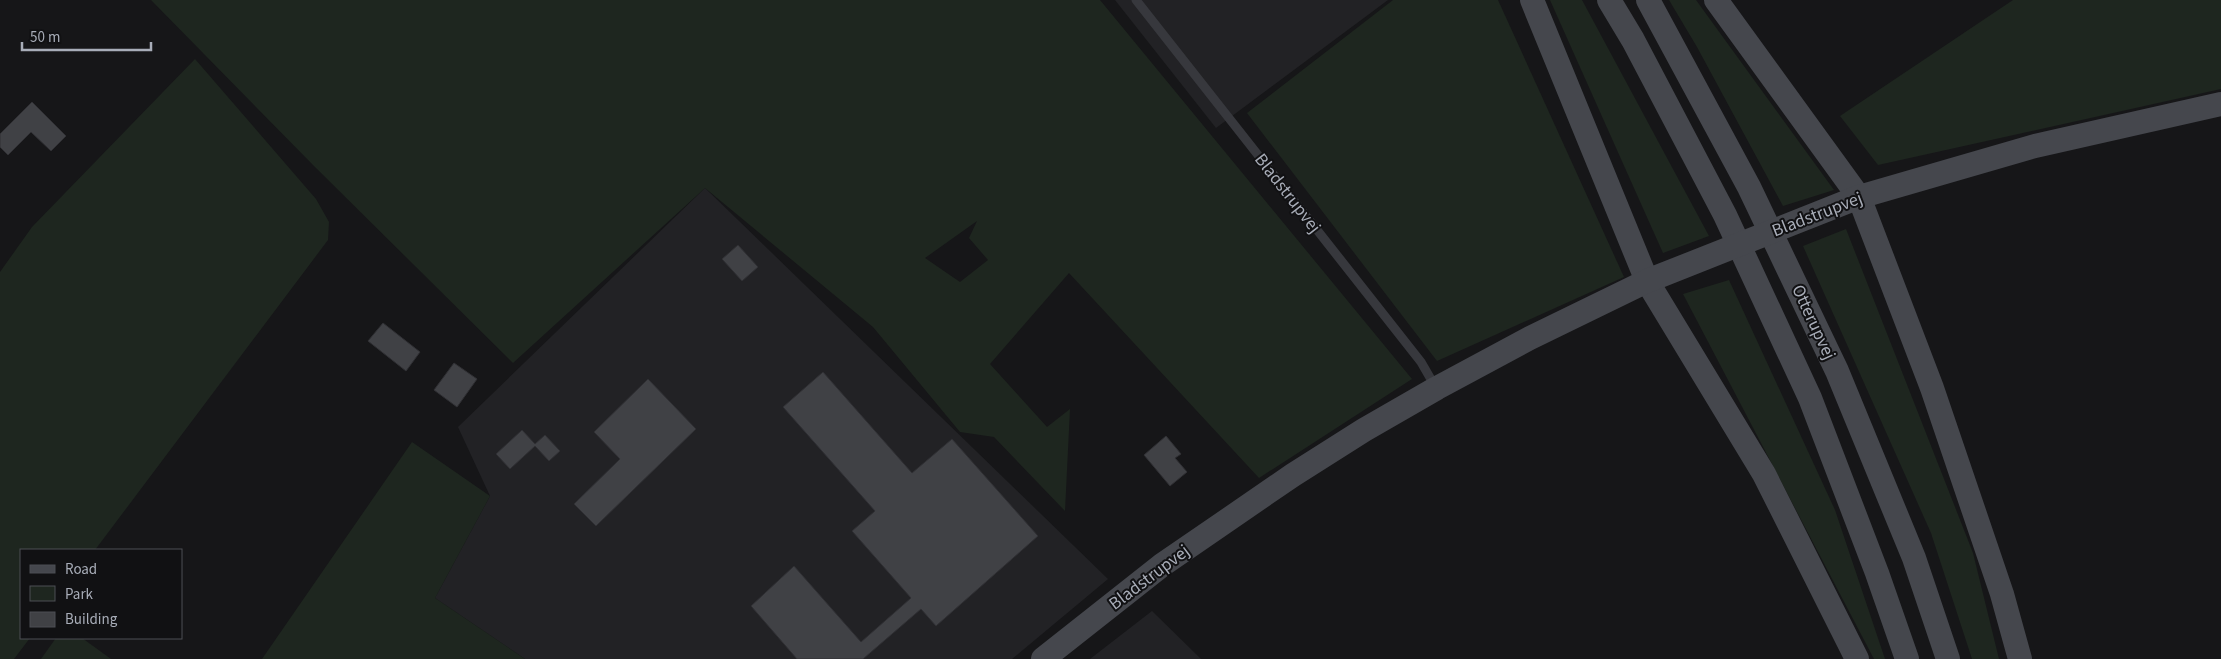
<svg xmlns="http://www.w3.org/2000/svg" width="2221" height="659" font-family="'Source Sans 3',sans-serif">
<style>
.built{fill:#222225}
.green{fill:#1e261f;fill-rule:evenodd}
.building{fill:#404145;stroke:#303034}
.lines{fill:none;stroke-linecap:round;stroke-linejoin:round}
.lane{stroke:#37383d;stroke-width:9}
.secondary{stroke:#45474d;stroke-width:24}
.labels{text-anchor:middle;stroke-width:4;stroke-linejoin:round;paint-order:stroke}
.street-label{font-size:18px;fill:#a8adb8;stroke:#111113}
</style>
<rect width="100%" height="100%" fill="#161618"/>
<g class="built">
<path d="M1115,0h273l-172,128z"/>
<path d="M705,188l403,391 -96,80h-487l-90,-61 55,-102 -32,-69z"/>
<path d="M1152,611l49,48h-111z"/>
</g>
<g class="green">
<path d="M151,0h949l312,379 -153,99 -190,-205 -79,91 57,63 23,-18 -5,102 -71,-74 -34,-5 -87,-105 -168,-139 -192,175 -200,-198zM977,221l-8,17 19,22 -28,22 -35,-24z"/>
<path d="M1393,0h105l126,277 -187,84 -190,-248z"/>
<path d="M1550,0h32l127,236 -46,17z"/>
<path d="M1669,0h27l138,190 -51,16 -86,-159z"/>
<path d="M2013,0h208v89l-343,76 -38,-49z"/>
<path d="M195,59l121,140 13,23 -1,18 -233,310h-74v88h9l-16,21h-14v-387l32,-45z"/>
<path d="M1846,229l127,324 26,106h-27l-41,-126 -128,-287z"/>
<path d="M1729,280l106,230 50,149h-11l-191,-365z"/>
<path d="M412,442l78,54 -55,102 90,61h-263z"/>
<path d="M56,638h26l29,21h-70z"/>
</g>
<g class="building">
<path d="M32,102l34,34 -15,15 -20,-19 -23,23 -8,-8v-13z"/>
<path d="M738,245l20,22 -16,14 -20,-22z"/>
<path d="M383,323l37,29 -14,19 -38,-30z"/>
<path d="M454,363l23,16 -20,28 -23,-17z"/>
<path d="M823,372l89,101 40,-34 86,97 -102,90 -15,-17 -58,50h-66l-46,-53 43,-40 67,76 50,-44 -59,-67 23,-20 -92,-104z"/>
<path d="M648,379l48,50 -100,97 -22,-22 46,-45 -26,-27z"/>
<path d="M522,430l13,14 10,-9 15,16 -11,10 -14,-15 -25,23 -14,-15z"/>
<path d="M1166,436l15,18 -6,4 12,14 -17,14 -26,-31z"/>
</g>
<g class="lines">
<path class="lane" d="M1136,0l285,362 15,26"/>
<g class="secondary">
<path d="M1532,0l115,281 117,193 93,185"/>
<path d="M1609,0l24,40 92,175 85,183 67,175 30,86"/>
<path d="M1648,0l101,187 88,184 77,187 34,101"/>
<path d="M1716,0l143,197 73,191 70,206 18,65"/>
<path d="M1043,659l119,-94 131,-90 71,-45 73,-42 93,-50 117,-57 212,-84 176,-51 186,-42"/>
</g>
</g>
<g class="labels">
<g class="street-label">
<text transform="translate(1288 193) rotate(52)" y="6">Bladstrupvej</text>
<text transform="translate(1817 214) rotate(-21)" y="6">Bladstrupvej</text>
<text transform="translate(1814 322) rotate(65)" y="6">Otterupvej</text>
<text transform="translate(1149 577) rotate(-37)" y="6">Bladstrupvej</text>
</g>
</g>
<rect x="20" y="549" width="162" height="90" fill="#111113" stroke="#4d4f55"/>
<rect x="30" y="565" width="25" height="8" fill="#45474d" stroke="#4d4f55"/>
<text x="65" y="574" font-size="15" fill="#a8adb8">Road</text>
<rect x="30" y="586" width="25" height="15" fill="#1e261f" stroke="#4d4f55"/>
<text x="65" y="599" font-size="15" fill="#a8adb8">Park</text>
<rect x="30" y="612" width="25" height="15" fill="#404145" stroke="#4d4f55"/>
<text x="65" y="624" font-size="15" fill="#a8adb8">Building</text>
<path d="M22 42v8h129v-8" fill="none" stroke="#a8adb8" stroke-width="2.5"/>
<text x="30" y="42" font-size="15" fill="#a8adb8" stroke="#111113" stroke-width="4" paint-order="stroke">50 m</text>
</svg>
